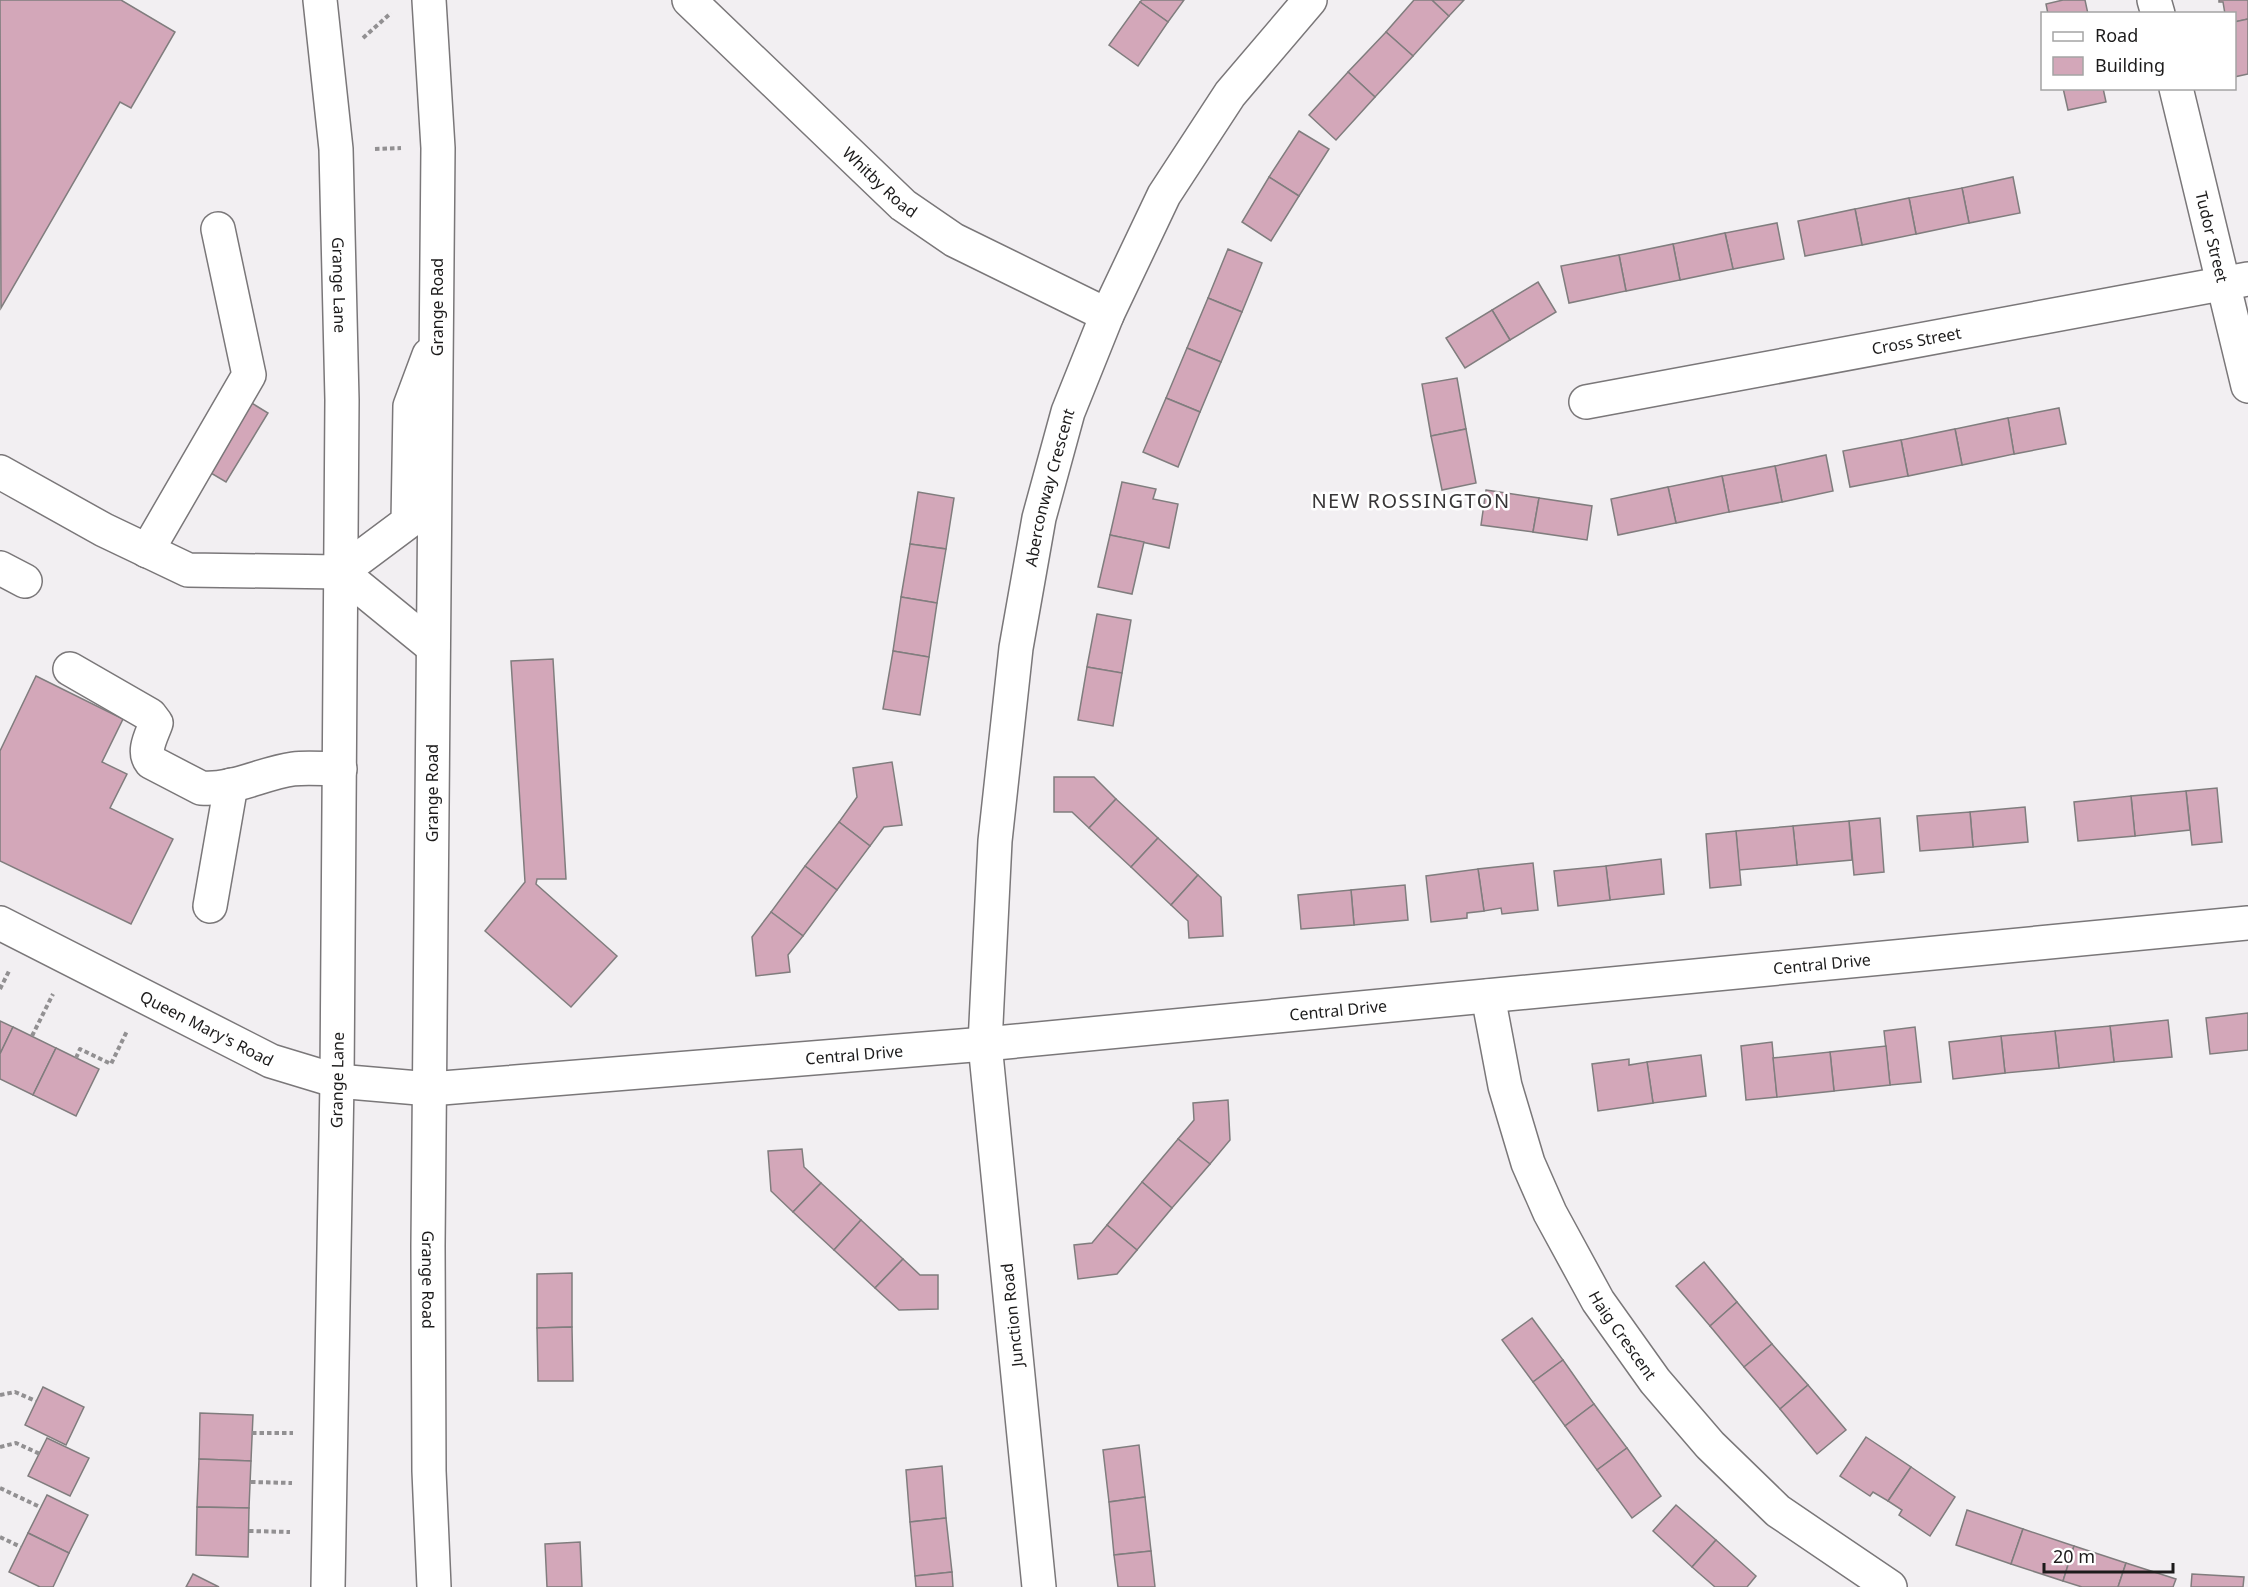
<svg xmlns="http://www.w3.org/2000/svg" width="2248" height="1587" font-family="'Noto Sans',sans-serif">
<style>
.building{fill:#d3a7b9;stroke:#807d7e;stroke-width:1.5}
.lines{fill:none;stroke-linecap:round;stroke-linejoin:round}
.minor-casing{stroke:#7a7779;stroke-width:36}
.path{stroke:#929092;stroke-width:4;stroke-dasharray:4.5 3;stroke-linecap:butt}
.minor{stroke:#fff;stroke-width:33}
.labels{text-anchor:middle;stroke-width:5;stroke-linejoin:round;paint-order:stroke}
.street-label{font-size:16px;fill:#1c1b1b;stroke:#fff}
.quarter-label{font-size:20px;letter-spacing:1.5px;fill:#383637;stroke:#fff}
</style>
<rect width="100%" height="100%" fill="#f2eff2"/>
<g class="building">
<path d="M0,0h121l54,32 -44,76 -11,-6 -119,206z"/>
<path d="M1142,0h42l-16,22 -28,-20z"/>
<path d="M1414,0h18l17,16 -36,40 -27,-24z"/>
<path d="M1432,0h32l-15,16z"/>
<path d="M2063,0h22l3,14h-40l-2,-10z"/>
<path d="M2219,0h29v19l-14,3v-8h-9l-2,-12h-4z"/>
<path d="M1140,2l28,20 -30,44 -29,-21z"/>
<path d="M2248,19v55l-14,3v-55z"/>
<path d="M1386,32l27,24 -38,41 -27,-25z"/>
<path d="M1348,72l27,25 -39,43 -27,-25z"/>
<path d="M2063,88h40l3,14 -38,8z"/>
<path d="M1299,131l30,18 -30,47 -30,-19z"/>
<path d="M1269,177l30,19 -28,45 -29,-19z"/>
<path d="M2013,177l7,36 -51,10 -7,-35z"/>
<path d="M1962,188l7,35 -53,11 -7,-36z"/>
<path d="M1909,198l7,36 -54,11 -7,-36z"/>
<path d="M1855,209l7,36 -57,11 -7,-35z"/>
<path d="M1777,223l7,36 -51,10 -8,-36z"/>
<path d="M1725,233l8,36 -53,11 -7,-36z"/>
<path d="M1673,244l7,36 -54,11 -7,-36z"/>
<path d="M1228,249l34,14 -20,49 -34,-14z"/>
<path d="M1619,255l7,36 -57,12 -8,-37z"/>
<path d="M1538,282l18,30 -46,28 -18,-30z"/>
<path d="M1208,298l34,14 -21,50 -34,-14z"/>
<path d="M1492,310l18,30 -45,28 -19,-30z"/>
<path d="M1187,348l34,14 -21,50 -34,-14z"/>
<path d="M1457,378l9,51 -35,7 -9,-52z"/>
<path d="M240,396l28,17 -42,69 -27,-16z"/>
<path d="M1166,398l34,14 -22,55 -35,-15z"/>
<path d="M2059,408l7,36 -52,10 -6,-36z"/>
<path d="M2008,418l6,36 -52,11 -7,-36z"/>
<path d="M1466,429l10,54 -34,7 -11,-54z"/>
<path d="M1955,429l7,36 -54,11 -7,-36z"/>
<path d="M1901,440l7,36 -58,11 -7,-36z"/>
<path d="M1826,455l7,36 -51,11 -7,-36z"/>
<path d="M1775,466l7,36 -53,10 -7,-36z"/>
<path d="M1722,476l7,36 -53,11 -8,-36z"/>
<path d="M1122,482l34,7 -3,10 25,5 -9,44 -59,-13z"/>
<path d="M1668,487l8,36 -58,12 -7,-36z"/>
<path d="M1486,490l53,8 -6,34 -52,-7z"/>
<path d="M918,492l36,6 -8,51 -36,-5z"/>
<path d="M1539,498l53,8 -5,34 -54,-8z"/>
<path d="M1110,535l34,7 -12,52 -34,-7z"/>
<path d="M910,544l36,5 -9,54 -36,-6z"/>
<path d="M901,597l36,6 -8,54 -36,-6z"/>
<path d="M1097,614l34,6 -9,53 -35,-6z"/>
<path d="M893,651l36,6 -9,58 -37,-6z"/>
<path d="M553,659l13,220h-29l-1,5 81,72 -46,51 -86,-76 40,-49 -14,-221z"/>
<path d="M1087,667l35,6 -9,53 -35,-6z"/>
<path d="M36,676l87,43 -21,43 25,12 -17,34 63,31 -42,85 -131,-63v-110z"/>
<path d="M892,762l10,63 -18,2 -14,19 -31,-24 18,-25 -4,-29z"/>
<path d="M1054,777h40l22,22 -27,29 -17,-16h-18z"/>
<path d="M2217,788l5,54 -30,3 -6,-54z"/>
<path d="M2186,791l4,39 -55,6 -4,-40z"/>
<path d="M2131,796l4,40 -57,5 -4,-39z"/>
<path d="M1116,799l42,39 -27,29 -42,-39z"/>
<path d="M2025,807l3,35 -55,5 -3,-35z"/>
<path d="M1970,812l3,35 -53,4 -3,-35z"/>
<path d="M1880,818l4,54 -30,3 -5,-54z"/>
<path d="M1849,821l3,39 -55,5 -4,-39z"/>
<path d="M839,822l31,24 -33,44 -32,-24z"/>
<path d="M1793,826l4,39 -58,5 -3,-39z"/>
<path d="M1736,831l5,54 -31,3 -4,-54z"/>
<path d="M1158,838l40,37 -27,30 -40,-38z"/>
<path d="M1661,859l3,35 -54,6 -4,-34z"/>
<path d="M1533,863l5,47 -36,4 -1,-6 -17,3 -6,-42z"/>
<path d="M805,866l32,24 -34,46 -32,-24z"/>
<path d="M1606,866l4,34 -52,6 -4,-35z"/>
<path d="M1478,869l6,42 -17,2v5l-36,4 -5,-46z"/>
<path d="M1198,875l23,22 2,39 -34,2 -1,-17 -17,-16z"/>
<path d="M1405,885l3,35 -54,5 -3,-35z"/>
<path d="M1351,890l3,35 -53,4 -3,-34z"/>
<path d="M771,912l32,24 -15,19 2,17 -34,4 -4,-39z"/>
<path d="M2248,1013v37l-38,4 -4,-36z"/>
<path d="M2168,1020l4,37 -58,5 -4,-36z"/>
<path d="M0,1021l13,6 -13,27z"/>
<path d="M2110,1026l4,36 -55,6 -4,-37z"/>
<path d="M13,1027l43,21 -23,47 -33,-16v-25z"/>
<path d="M1915,1027l6,55 -31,3 -6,-54z"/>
<path d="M2055,1031l4,37 -54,5 -4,-37z"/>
<path d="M2001,1036l4,37 -52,6 -4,-37z"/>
<path d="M1772,1042l5,55 -31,3 -5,-54z"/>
<path d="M1886,1046l4,39 -56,6 -4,-39z"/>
<path d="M56,1048l43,21 -23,47 -43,-21z"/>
<path d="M1830,1052l4,39 -57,6 -4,-39z"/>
<path d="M1701,1055l5,41 -53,7 -6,-41z"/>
<path d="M1629,1059v6l18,-3 6,41 -55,8 -6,-47z"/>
<path d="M1228,1100l2,40 -20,24 -32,-25 16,-19 -1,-17z"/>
<path d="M1178,1139l32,25 -38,44 -30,-26z"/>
<path d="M802,1149l2,18 17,16 -28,29 -22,-21 -3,-40z"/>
<path d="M1142,1182l30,26 -35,42 -30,-25z"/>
<path d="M821,1183l40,37 -27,30 -41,-38z"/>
<path d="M861,1220l42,39 -28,29 -41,-38z"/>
<path d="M1107,1225l30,25 -20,24 -39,5 -4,-34 18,-2z"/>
<path d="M903,1259l17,16h18v34l-39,1 -24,-22z"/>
<path d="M1704,1262l33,40 -27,24 -34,-40z"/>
<path d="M572,1273v54l-35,1v-54z"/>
<path d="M1737,1302l35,42 -28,23 -34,-41z"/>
<path d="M1532,1318l31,42 -30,22 -31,-42z"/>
<path d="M572,1327l1,54h-35l-1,-53z"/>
<path d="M1772,1344l36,41 -28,24 -36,-42z"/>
<path d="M1563,1360l31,44 -29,22 -32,-44z"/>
<path d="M1808,1385l38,45 -29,24 -37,-45z"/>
<path d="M43,1387l41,20 -18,38 -41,-20z"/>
<path d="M1594,1404l33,44 -30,22 -32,-44z"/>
<path d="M200,1413l53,2 -2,46 -52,-2z"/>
<path d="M1866,1437l45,30 -23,34 -15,-9 -3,4 -30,-20z"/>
<path d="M47,1438l42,20 -19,38 -42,-20z"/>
<path d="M1139,1445l6,52 -36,5 -6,-52z"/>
<path d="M1627,1448l34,48 -29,22 -35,-48z"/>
<path d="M199,1459l52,2 -2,47 -52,-1z"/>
<path d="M942,1466l4,52 -36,4 -4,-52z"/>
<path d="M1911,1467l44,30 -25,39 -31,-21 3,-5 -14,-9z"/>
<path d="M47,1495l41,20 -19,38 -41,-20z"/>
<path d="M1145,1497l6,54 -37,4 -5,-53z"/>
<path d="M1676,1505l40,35 -24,27 -39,-36z"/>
<path d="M197,1507l52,1 -1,49 -52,-2z"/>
<path d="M1967,1510l56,19 -12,35 -55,-19z"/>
<path d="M946,1518l6,54 -37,4 -5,-54z"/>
<path d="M2023,1529l51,17 -11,35 -52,-17z"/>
<path d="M28,1533l41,20 -16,34h-13l-31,-15z"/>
<path d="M1716,1540l40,36 -9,11h-32l-23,-20z"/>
<path d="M580,1542l2,45h-35l-2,-43z"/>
<path d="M2074,1546l52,17 -8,24h-36l-19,-6z"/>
<path d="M1151,1551l4,36h-37l-4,-32z"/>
<path d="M2126,1563l50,16 -3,8h-55z"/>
<path d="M952,1572l1,15h-37l-1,-11z"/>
<path d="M193,1574l26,13h-33z"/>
<path d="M2192,1574l52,3 -1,10h-52z"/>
</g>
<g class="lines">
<defs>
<g id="minor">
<path id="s1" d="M320,0l16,149 6,251 -5,681 -9,506"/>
<path id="s2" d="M429,0l9,148 -10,1098 1,225 5,116"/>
<path id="s3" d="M689,0l214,205 51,35 153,75"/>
<path d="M2154,0l4,14"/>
<path id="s4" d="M2176,88l72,298"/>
<path id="s5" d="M1586,402l662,-123"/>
<path d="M0,472l104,58 84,40 153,2"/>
<path d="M147,551l102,-176 -31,-146"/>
<path d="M0,568l25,13"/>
<path d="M341,572l67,-50 2,-116 19,-51"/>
<path d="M341,572l92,75"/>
<path d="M70,669l80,46 6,8c-4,12 -14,28 -5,39l50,26c31,3 62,-15 92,-19 15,-2 32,0 47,0"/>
<path d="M210,906l21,-121"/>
<path id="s6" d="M0,923l271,138 66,20 93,8 555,-45 1263,-121"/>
<path id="s7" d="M1488,996l17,90 23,77 22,50 48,88 57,80 55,64 68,66 112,76"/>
<path id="s8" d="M1039,1587l-54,-543 10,-203 21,-193 23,-130 29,-106 39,-97 57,-120 66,-101 80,-94"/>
</g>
</defs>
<use href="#minor" class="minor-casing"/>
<g class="path">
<path d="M363,38l28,-25"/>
<path d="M375,149l26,-1"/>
<path d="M0,989l9,-18"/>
<path d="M32,1036l21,-42"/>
<path d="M76,1058l4,-9 31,15 16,-33"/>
<path d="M0,1395l15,-3 21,9"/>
<path d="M252,1433h41"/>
<path d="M0,1447l16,-4 24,11"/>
<path d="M251,1482l41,1"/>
<path d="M0,1488l40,19"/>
<path d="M249,1531l41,1"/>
<path d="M0,1537l21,10"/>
</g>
<use href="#minor" class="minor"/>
</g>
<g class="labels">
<g class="street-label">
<text dy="6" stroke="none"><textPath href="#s3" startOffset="264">Whitby Road</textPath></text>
<text dy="6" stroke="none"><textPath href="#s4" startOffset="153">Tudor Street</textPath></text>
<text dy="6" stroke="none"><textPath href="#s1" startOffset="286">Grange Lane</textPath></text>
<text transform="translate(437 307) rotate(-90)" y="6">Grange Road</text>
<text dy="6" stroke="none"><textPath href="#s5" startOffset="336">Cross Street</textPath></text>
<text dy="6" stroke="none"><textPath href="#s8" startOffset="1107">Aberconway Crescent</textPath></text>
<text transform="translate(432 793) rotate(-90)" y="6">Grange Road</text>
<text dy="6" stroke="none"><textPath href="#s6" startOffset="1864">Central Drive</textPath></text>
<text dy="6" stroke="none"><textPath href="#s6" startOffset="1378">Central Drive</textPath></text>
<text dy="6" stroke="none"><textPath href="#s6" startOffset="232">Queen Mary's Road</textPath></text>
<text dy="6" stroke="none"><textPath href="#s6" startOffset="892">Central Drive</textPath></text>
<text transform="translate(337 1080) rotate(-89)" y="6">Grange Lane</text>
<text dy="6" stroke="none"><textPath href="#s2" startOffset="1280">Grange Road</textPath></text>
<text transform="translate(1012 1315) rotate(-96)" y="6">Junction Road</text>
<text dy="6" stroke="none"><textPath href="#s7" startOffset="369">Haig Crescent</textPath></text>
</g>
<g class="quarter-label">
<text x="1411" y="508">NEW ROSSINGTON</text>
</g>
</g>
<rect x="2041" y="12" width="195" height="78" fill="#ffffff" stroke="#a4a4a4" stroke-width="1.5"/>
<rect x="2053" y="32" width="30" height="9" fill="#ffffff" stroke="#a4a4a4" stroke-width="1.5"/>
<text x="2095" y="42" font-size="18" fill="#1c1b1b">Road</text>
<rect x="2053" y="57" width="30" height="18" fill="#d3a7b9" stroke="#a4a4a4" stroke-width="1.5"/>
<text x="2095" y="72" font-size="18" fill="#1c1b1b">Building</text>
<path d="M2044 1563v9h129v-9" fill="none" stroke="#1c1b1b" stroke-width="3"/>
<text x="2053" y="1563" font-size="18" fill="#1c1b1b" stroke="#ffffff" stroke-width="4.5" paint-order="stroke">20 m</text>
</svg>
